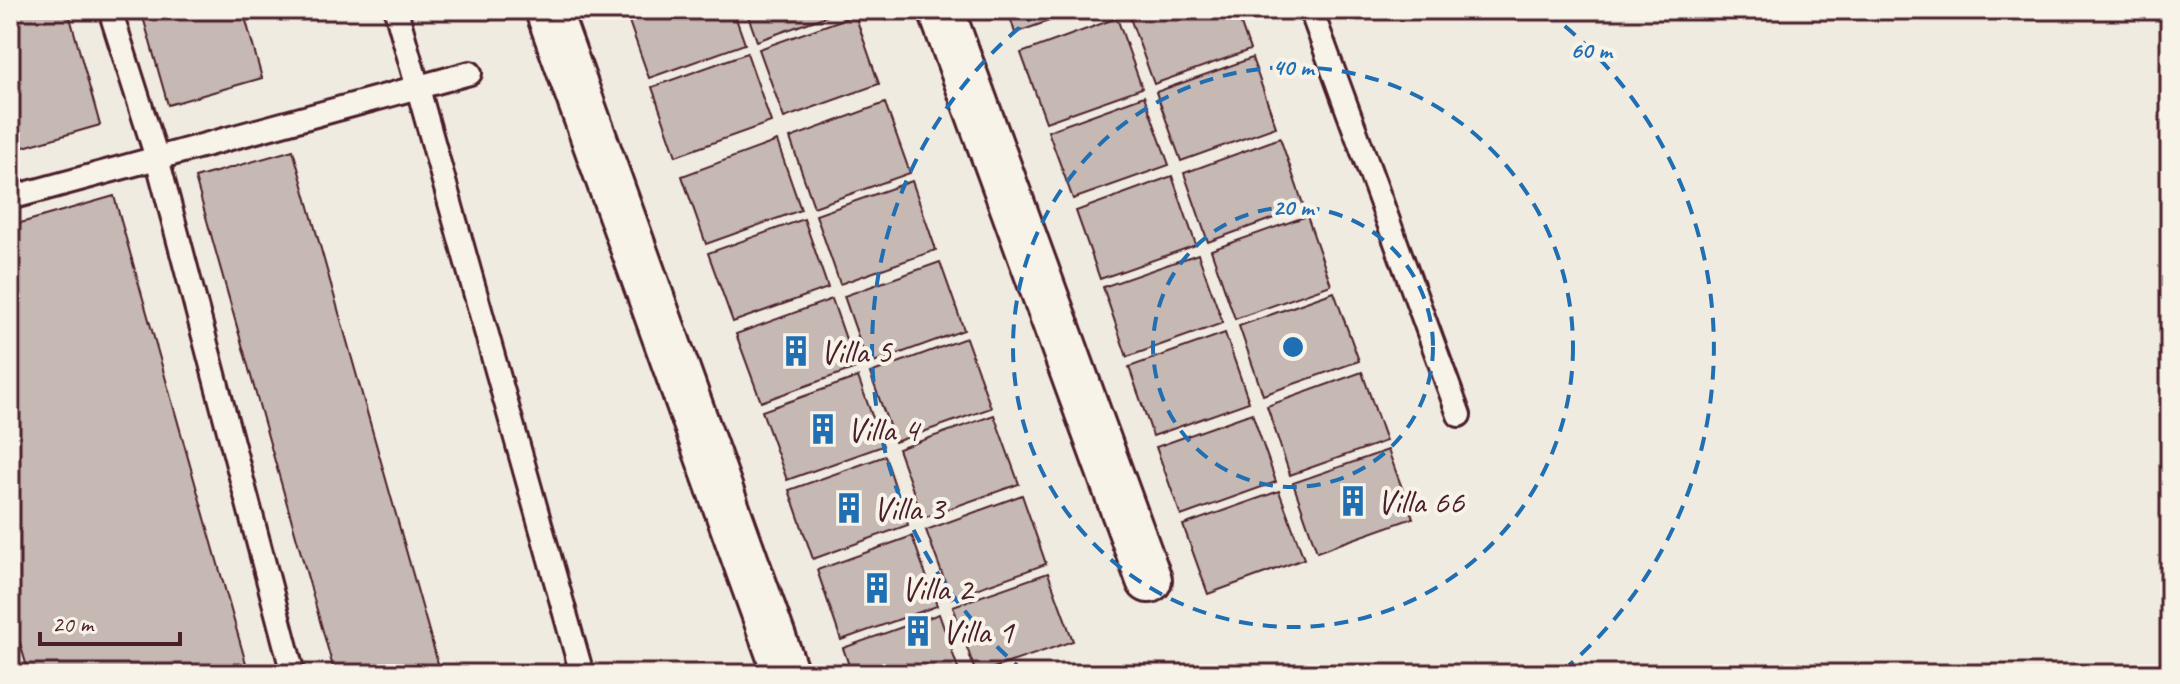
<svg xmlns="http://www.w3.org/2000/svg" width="2180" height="684" font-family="Caveat,sans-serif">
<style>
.building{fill:#c6b8b3;stroke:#4a1f2b;stroke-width:2}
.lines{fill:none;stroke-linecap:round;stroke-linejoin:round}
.lane-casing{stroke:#4a1f2b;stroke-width:28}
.street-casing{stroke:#4a1f2b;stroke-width:50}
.lane{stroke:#f7f3e8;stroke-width:22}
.street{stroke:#f7f3e8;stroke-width:44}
.ring{fill:none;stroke:#1f6fb2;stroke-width:4;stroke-dasharray:14 10}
.labels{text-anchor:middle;stroke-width:8;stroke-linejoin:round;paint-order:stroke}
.poi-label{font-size:34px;fill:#4a1f2b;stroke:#f7f3e8;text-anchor:start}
.centre{fill:#1f6fb2;stroke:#f7f3e8;stroke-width:4}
.ring-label{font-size:24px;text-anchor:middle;font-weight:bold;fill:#1f6fb2;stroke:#f7f3e8;stroke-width:8;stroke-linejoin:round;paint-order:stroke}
</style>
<rect width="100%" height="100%" fill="#f0ebe0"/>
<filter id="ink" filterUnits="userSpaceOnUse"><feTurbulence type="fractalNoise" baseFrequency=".0125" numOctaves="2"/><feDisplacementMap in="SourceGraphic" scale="16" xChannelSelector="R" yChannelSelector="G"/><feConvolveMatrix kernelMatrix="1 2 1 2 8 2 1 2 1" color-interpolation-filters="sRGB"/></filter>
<g filter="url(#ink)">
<g class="building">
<path d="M10,10h58l32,115 -90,26z"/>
<path d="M141,10h102l19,68 -94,27z"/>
<path d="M625,10h108l12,34 -96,34z"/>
<path d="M746,10h97l-86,31z"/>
<path d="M1008,10h72l-65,23z"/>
<path d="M1142,10h94l14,40 -96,34 -25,-69z"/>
<path d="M855,15l24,69 -95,34 -25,-69z"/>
<path d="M1117,18l25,70 -96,34 -25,-69z"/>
<path d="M747,53l24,69 -95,34 -24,-69z"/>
<path d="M1252,58l24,69 -95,34 -25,-69z"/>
<path d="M1144,96l25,69 -96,34 -25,-68z"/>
<path d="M885,103l25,70 -96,34 -24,-69z"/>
<path d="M1280,138l24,69 -96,35 -24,-69z"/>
<path d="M777,141l24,69 -95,34 -24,-68z"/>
<path d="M293,150l148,524h-106l-140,-496z"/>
<path d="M1172,176l24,69 -96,34 -24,-68z"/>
<path d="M912,181l24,69 -96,34 -24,-69z"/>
<path d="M114,196l135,478h-220l-19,-65v-383z"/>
<path d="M1307,216l24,69 -96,34 -24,-69z"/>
<path d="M804,219l24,69 -95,34 -25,-69z"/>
<path d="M1198,254l25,69 -96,34 -24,-70z"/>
<path d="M940,262l24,68 -96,35 -24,-69z"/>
<path d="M1334,292l25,69 -96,34 -24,-69z"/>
<path d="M832,299l24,69 -95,34 -25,-68z"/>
<path d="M1225,333l24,69 -96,34 -24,-69z"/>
<path d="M966,338l25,70 -96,34 -25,-69z"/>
<path d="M1362,372l24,69 -96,34 -23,-69z"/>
<path d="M858,377l25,69 -96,34 -25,-69z"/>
<path d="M1252,413l24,69 -95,34 -25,-69z"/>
<path d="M994,415l25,69 -96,34 -25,-69z"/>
<path d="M1388,450l25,68 -96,34 -24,-69z"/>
<path d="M885,456l23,69 -95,34 -24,-69z"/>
<path d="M1279,491l25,68 -96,35 -25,-69z"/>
<path d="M1022,495l24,69 -95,34 -25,-68z"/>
<path d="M912,536l25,70 -96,34 -24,-70z"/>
<path d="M1048,573l25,68 -97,33 -23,-68z"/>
<path d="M939,614l21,60h-108l-9,-26z"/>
</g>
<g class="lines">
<defs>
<g id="lane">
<path d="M110,10l47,148 136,516"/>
<path d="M396,10l186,664"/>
<path d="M1311,10l148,405"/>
<path d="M10,198l460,-125"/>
</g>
<g id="street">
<path d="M548,10l238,664"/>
<path d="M941,10l208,570"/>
</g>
</defs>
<use href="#lane" class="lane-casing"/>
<use href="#street" class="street-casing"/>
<use href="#lane" class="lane"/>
<use href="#street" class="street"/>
</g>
</g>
<g class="ring">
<circle cx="1293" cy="347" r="140"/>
<circle cx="1293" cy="347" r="280"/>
<path d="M1025 672A421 421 0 0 1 1040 11M1546 11A421 421 0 0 1 1561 672"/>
</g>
<defs>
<symbol id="building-bare" viewBox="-9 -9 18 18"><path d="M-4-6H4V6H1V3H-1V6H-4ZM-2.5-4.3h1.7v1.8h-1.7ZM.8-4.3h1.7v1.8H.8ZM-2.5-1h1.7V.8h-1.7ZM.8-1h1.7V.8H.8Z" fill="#1f6fb2" stroke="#f7f3e8" stroke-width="2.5" paint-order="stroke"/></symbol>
</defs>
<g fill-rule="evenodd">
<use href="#building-bare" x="774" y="329" width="44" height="44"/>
<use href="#building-bare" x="801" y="407" width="44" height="44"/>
<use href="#building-bare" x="1331" y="479" width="44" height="44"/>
<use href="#building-bare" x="827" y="486" width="44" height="44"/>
<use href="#building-bare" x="855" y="566" width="44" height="44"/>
<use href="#building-bare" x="896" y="609" width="44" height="44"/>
</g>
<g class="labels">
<g class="poi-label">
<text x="820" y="363">Villa 5</text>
<text x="847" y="441">Villa 4</text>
<text x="1377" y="513">Villa 66</text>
<text x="873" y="520">Villa 3</text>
<text x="901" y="600">Villa 2</text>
<text x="942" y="643">Villa 1</text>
</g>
</g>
<circle cx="1293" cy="347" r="12" class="centre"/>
<g class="ring-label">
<text x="1591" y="58">60 m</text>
<text x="1293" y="75">40 m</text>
<text x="1293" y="215">20 m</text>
</g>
<rect width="2180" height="684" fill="none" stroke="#f7f3e8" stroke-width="40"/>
<rect x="20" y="20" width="2140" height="644" fill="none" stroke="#4a1f2b" stroke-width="3" filter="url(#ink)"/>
<path d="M40 632v12h140v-12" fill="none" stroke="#4a1f2b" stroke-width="4"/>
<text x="52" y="632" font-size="24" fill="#4a1f2b" stroke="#f7f3e8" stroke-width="6" paint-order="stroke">20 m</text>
</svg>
